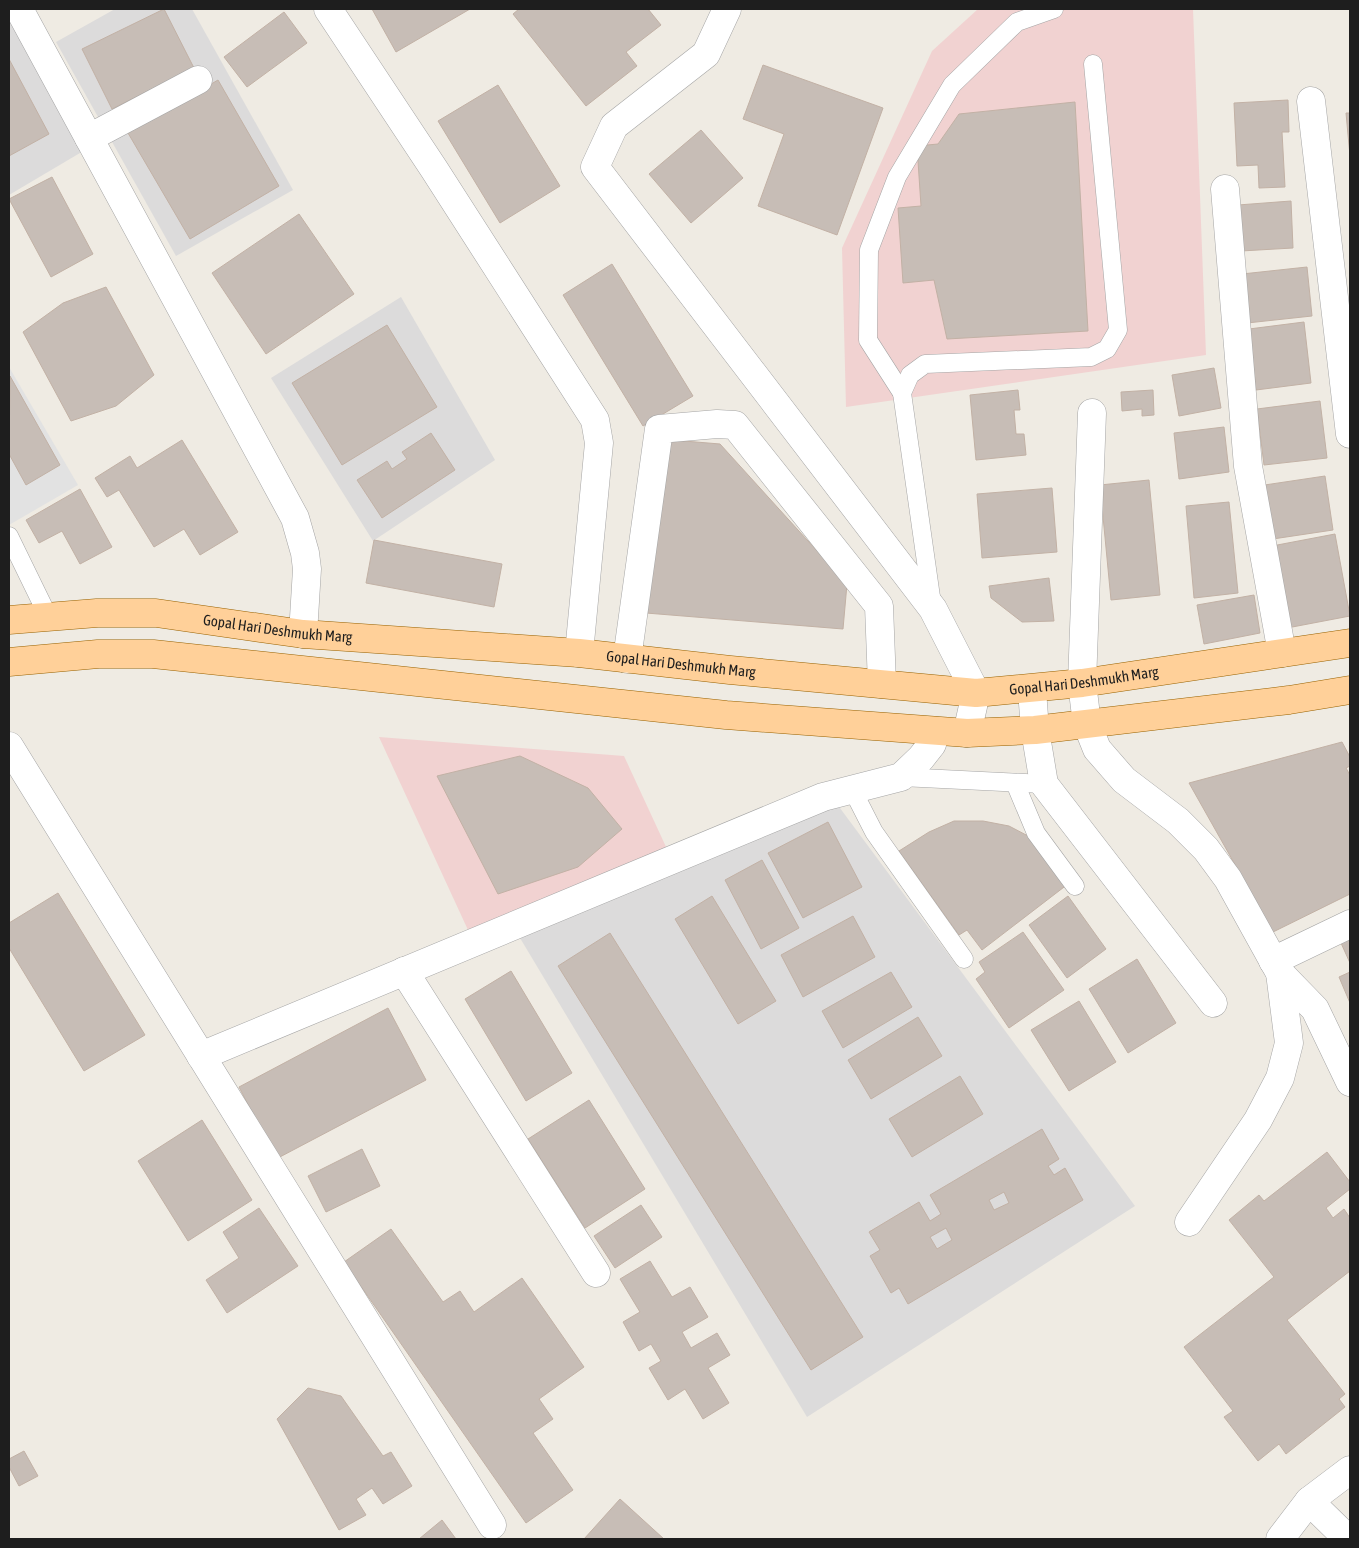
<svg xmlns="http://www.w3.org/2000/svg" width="1359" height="1548" font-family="'Asap Condensed',sans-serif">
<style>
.residential{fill:#dcdbdb}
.commercial{fill:#f1d2d1}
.parking{fill:#e2e2e2}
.building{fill:#c7bdb6;stroke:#c2b1a5;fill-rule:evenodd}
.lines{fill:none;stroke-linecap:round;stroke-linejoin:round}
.service-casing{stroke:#a5a5a5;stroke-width:19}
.minor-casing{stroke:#a5a5a5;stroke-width:29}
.primary-casing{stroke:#986200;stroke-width:29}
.service{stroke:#fff;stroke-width:18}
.minor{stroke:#fff;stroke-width:28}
.primary{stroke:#ffd099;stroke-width:28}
.labels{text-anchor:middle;stroke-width:4.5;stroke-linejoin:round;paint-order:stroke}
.street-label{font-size:15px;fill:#1e1e1e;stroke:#fff}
</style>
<rect width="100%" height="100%" fill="#efebe3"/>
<g class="residential">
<path d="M115,9h77l101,181 -117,66 -120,-214z"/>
<path d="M14,18l71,132 -76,45v-174z"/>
<path d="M401,297l94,163 -122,81 -102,-163z"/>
<path d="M834,800l301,406 -328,211 -290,-484z"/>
</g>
<g class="commercial">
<path d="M978,9h215l13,346 -360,52 -4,-159 90,-197z"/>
<path d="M379,737l245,19 43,93 -199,81z"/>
</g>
<path class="parking" d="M9,367l69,118 -69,40z"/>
<g class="building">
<path d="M164,9l30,59 -82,41 -30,-60z"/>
<path d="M372,9h98l-74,43z"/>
<path d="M519,9h129l13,16 -35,27 11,14 -51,40 -73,-92z"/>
<path d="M284,12l23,31 -60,44 -23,-30z"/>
<path d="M9,59l40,75 -40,22z"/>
<path d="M763,65l120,43 -46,127 -79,-29 26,-72 -41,-15z"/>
<path d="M218,80l61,106 -89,53 -62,-106z"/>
<path d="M498,85l62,101 -60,37 -62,-102z"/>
<path d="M1288,100l1,32h-7l3,55 -26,1 -1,-23 -21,1 -3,-63z"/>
<path d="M1075,102l13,229 -141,8 -13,-59 -31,3 -5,-75 23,-2 -4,-60 21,-2 21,-30z"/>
<path d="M1346,113h4v43z"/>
<path d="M701,130l42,48 -52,45 -42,-49z"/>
<path d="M52,177l41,77 -42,23 -42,-78z"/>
<path d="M1291,201l2,47 -52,3 -3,-46z"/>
<path d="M299,214l55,80 -88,60 -54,-81z"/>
<path d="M612,264l81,132 -50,30 -80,-131z"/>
<path d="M1307,267l5,49 -65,7 -5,-49z"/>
<path d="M106,287l48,88 -38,31 -45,15 -48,-89 40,-29z"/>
<path d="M1304,322l7,61 -55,7 -7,-61z"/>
<path d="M387,325l50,82 -95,58 -50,-82z"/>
<path d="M1214,368l7,40 -42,8 -7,-41z"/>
<path d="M10,376l50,89 -34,20 -17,-31z"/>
<path d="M1018,390l2,20h-6l2,24h8l2,21 -50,5 -6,-65z"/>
<path d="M1153,390l1,25 -12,1v-7l-20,2 -1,-19z"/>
<path d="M1320,401l7,57 -63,7 -7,-56z"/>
<path d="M1224,427l5,45 -50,7 -5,-46z"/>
<path d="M431,433l24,37 -73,48 -25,-38 30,-19 5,8 15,-10 -5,-7z"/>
<path d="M660,439l60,5 127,140 -4,45 -197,-16z"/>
<path d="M182,440l56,92 -38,23 -16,-26 -30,18 -35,-57 -12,7 -12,-19 35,-22 7,12z"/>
<path d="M1325,476l8,54 -67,10 -8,-54z"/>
<path d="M1149,480l11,115 -49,5 -11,-115z"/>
<path d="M1052,488l5,64 -75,6 -5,-64z"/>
<path d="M80,489l32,58 -32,17 -18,-33 -23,12 -13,-23z"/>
<path d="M1229,502l9,91 -44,5 -8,-92z"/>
<path d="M1335,534l15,82 -63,12 -15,-82z"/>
<path d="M374,540l128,24 -8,43 -128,-24z"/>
<path d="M1049,578l5,43 -32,1 -31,-24 -2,-12z"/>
<path d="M1254,595l6,38 -56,11 -7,-39z"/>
<path d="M1342,742l8,15v9l-4,2 4,7v119l-77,38 -84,-149z"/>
<path d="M520,756l68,32 34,41 -44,38 -80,27 -61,-118z"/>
<path d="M954,821h29l26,5 21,11 38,47 -86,66 -15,-20 -8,5 -60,-84 30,-19z"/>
<path d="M828,822l34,65 -59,31 -35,-65z"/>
<path d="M762,860l37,68 -38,21 -36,-69z"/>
<path d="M58,893l87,142 -61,36 -75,-123v-25z"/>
<path d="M712,896l64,105 -38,23 -63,-105z"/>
<path d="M1068,896l38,53 -39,29 -38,-53z"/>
<path d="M853,916l22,41 -72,40 -22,-42z"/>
<path d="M1023,932l41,58 -55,38 -33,-49 9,-7 -6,-10z"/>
<path d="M610,933l253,404 -52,33 -253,-404z"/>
<path d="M1350,939v24l-9,-20z"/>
<path d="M1137,959l39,64 -48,30 -39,-64z"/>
<path d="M511,971l61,102 -46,28 -61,-102z"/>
<path d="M891,972l21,35 -69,41 -21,-37z"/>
<path d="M1350,972v31l-11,-26z"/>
<path d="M1079,1001l37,61 -47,29 -38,-61z"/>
<path d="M388,1008l38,72 -150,79 -37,-72z"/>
<path d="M918,1017l24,39 -71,43 -23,-39z"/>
<path d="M960,1076l23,38 -71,43 -23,-38z"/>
<path d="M589,1100l56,89 -60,39 -57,-89z"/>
<path d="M202,1120l50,80 -64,41 -50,-80z"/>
<path d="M1042,1129l17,30 -11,7 6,9 11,-7 18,32 -175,104 -9,-16 -8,5 -21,-37 10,-6 -11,-18 50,-30 11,19 11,-7 -11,-19zM1004,1192l5,11 -15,7 -5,-10zM946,1228l6,12 -15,9 -7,-12z"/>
<path d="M362,1149l18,37 -54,26 -18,-36z"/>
<path d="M1327,1152l23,30v7l-24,19 7,10 11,-9 6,9v53l-63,49 58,74 -6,5 6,8 -59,47 -7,-10 -21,17 -34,-44 9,-6 -49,-64 90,-70 -45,-57 30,-25 5,6z"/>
<path d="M641,1205l21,32 -47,31 -21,-32z"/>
<path d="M259,1208l39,58 -71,47 -21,-33 33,-22 -16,-26z"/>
<path d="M391,1229l52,73 17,-11 14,21 48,-34 62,89 -45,32 14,20 -20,14 40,57 -47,33 -182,-261z"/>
<path d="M650,1261l22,36 18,-10 18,30 -26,15 9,16 26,-15 13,22 -22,13 21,35 -26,16 -18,-30 -17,11 -19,-32 12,-7 -10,-17 -12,7 -16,-29 17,-10 -20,-33z"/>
<path d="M308,1388l33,8 42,60 8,-4 21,34 -29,18 -11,-16 -16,11 10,16 -27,15 -62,-111z"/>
<path d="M24,1451l14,25 -19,10 -10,-19v-8z"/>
<path d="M620,1499l44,40h-80z"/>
<path d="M442,1520l14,19h-37z"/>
</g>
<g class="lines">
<defs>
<g id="service">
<path d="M902,393l-34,-53 1,-90 28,-73 55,-92 65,-63 37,-13"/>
<path d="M9,536l39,80"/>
<path d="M932,604l-30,-211 8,-18 15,-11 166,-7 16,-8 11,-19 -25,-266"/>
<path d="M901,777l143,7"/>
<path d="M1015,783l21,50 39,53"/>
<path d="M852,789l22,43 90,127"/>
</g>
<g id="minor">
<path d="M19,9l276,509 10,35 2,16 -4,65"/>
<path d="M328,9l106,160 161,251 4,23 -20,210"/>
<path d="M727,9l-21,45 -92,72 -19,41 338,442 43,84 -9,40"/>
<path d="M1311,101l39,333"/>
<path d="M89,138l109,-58"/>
<path d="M1225,189l23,277 34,187"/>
<path d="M1092,413l-10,270 5,41 10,25 27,31 54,41 28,28 22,30 52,94 9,70 -9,35 -22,42 -69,102"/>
<path d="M627,659l32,-230 58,-5 18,1 144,181 3,78"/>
<path d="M1032,690l3,40 9,54 169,219"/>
<path d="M9,746l483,779"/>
<path d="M1273,961l77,-37"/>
<path d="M404,971l192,302"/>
<path d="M1280,973l35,36 35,73"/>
<path d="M201,1056l622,-259 78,-20 20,-19 11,-14 4,-13"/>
<path d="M1309,1501l39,38"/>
<path d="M1280,1539l29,-38 41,-31"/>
</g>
<g id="primary">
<path id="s1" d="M9,620l88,-7h59l147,21 276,19 151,17 246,23 106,-10 268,-40"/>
<path d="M9,662l89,-8h55l573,61 241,18 68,-3 254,-30 61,-10"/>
</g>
</defs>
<use href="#service" class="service-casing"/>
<use href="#minor" class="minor-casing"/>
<use href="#primary" class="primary-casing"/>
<use href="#service" class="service"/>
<use href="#minor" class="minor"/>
<use href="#primary" class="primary"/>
</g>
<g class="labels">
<g class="street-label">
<text dy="5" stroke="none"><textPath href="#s1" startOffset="270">Gopal Hari Deshmukh Marg</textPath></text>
<text dy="5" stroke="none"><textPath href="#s1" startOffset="675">Gopal Hari Deshmukh Marg</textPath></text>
<text dy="5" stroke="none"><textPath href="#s1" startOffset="1080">Gopal Hari Deshmukh Marg</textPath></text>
</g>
</g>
<rect width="1359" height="1548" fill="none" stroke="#1e1e1e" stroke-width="20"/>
</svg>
